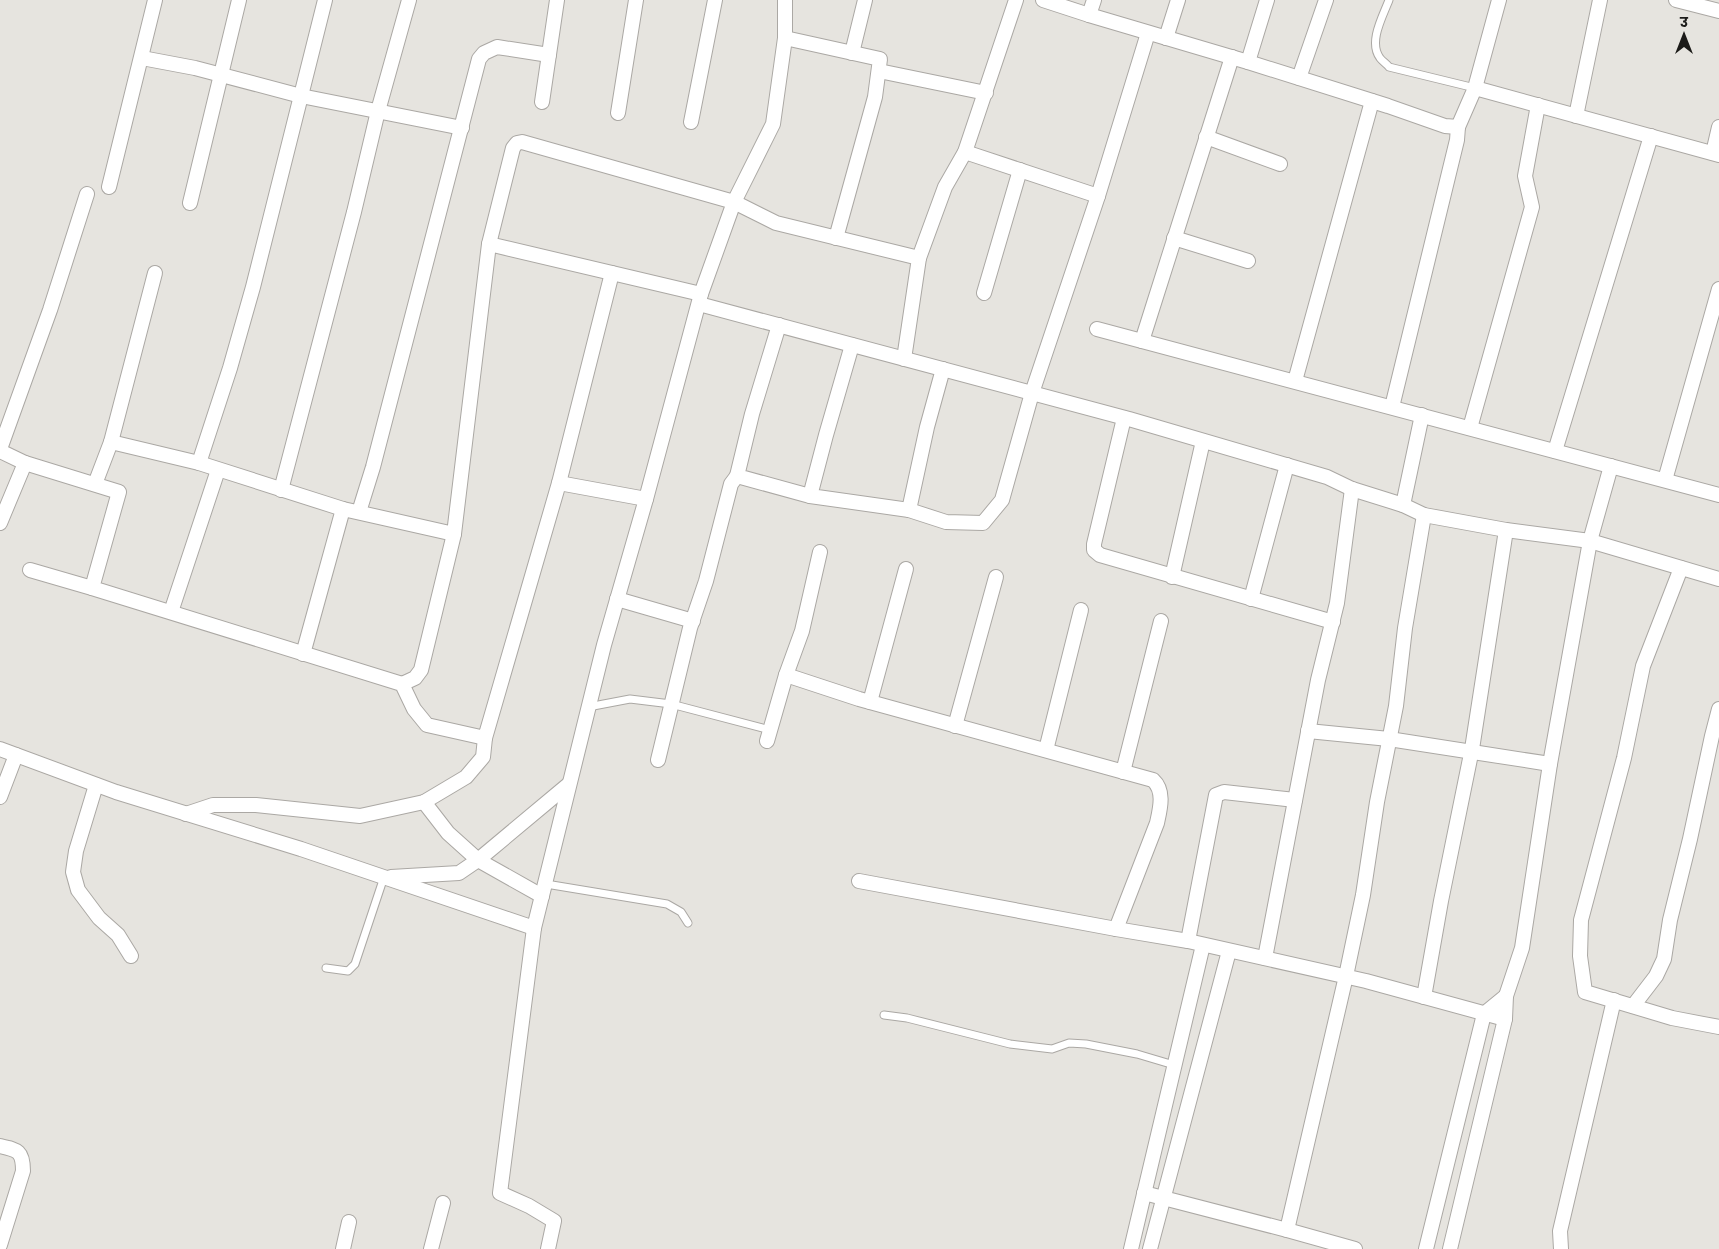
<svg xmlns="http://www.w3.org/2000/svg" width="1719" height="1249" font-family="Poppins,'Noto Sans Devanagari',sans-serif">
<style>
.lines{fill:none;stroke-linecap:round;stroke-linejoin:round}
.lane-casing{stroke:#aba8a4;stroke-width:9}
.street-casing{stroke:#aba8a4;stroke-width:16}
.lane{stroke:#fff;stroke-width:7}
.street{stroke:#fff;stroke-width:14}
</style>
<rect width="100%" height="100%" fill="#e6e4df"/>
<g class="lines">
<defs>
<g id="lane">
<path d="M1389,0c-6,16 -21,42 -9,58 2,3 7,6 9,9l86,21"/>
<path d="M588,707l42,-8 41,5 99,26"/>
<path d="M546,884l121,20 14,8 7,11"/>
<path d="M326,968l22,3 7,-7 29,-87"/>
<path d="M884,1015l23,3 103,26 42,5 17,-6 17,1 51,10 37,11"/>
</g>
<g id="street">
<path d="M1043,0l46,15 159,47 140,44 57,20 13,1 17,-39 24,-88"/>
<path d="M1676,0l43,11"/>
<path d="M1089,15l5,-15"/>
<path d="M785,38l95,21 -5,38 -39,141"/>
<path d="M1166,38l12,-38"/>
<path d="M852,53l13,-53"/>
<path d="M142,58l53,10 106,28 161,32"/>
<path d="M1248,62l19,-62"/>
<path d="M879,71l107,22"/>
<path d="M1299,78l27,-78"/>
<path d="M1475,88l244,67"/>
<path d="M542,102l15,-102"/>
<path d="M618,113l18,-113"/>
<path d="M1576,116l24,-116"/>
<path d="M691,122l24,-122"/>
<path d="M1206,137l74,27"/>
<path d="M965,152l133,44 50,-163"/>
<path d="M1713,153l6,-26"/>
<path d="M109,187l46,-187"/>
<path d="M190,203l49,-203"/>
<path d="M1174,238l74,23"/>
<path d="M489,244l212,50"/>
<path d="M919,258l26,-71 20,-35 51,-152"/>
<path d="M984,293l36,-123"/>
<path d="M699,304l430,115 198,58 25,12 51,16 21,10 82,15 84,11 129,38"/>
<path d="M779,325l-27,89 -15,62 73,20"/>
<path d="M1097,329l622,166"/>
<path d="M1142,341l90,-284"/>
<path d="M852,345l-26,90 -16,61 99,14"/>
<path d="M943,369l-16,58 -18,83 37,12 37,1 19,-23 30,-107 66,-197"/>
<path d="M1295,381l77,-280"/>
<path d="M1392,407l65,-267 1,-13"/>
<path d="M1124,418l-30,126v6l6,5 233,67"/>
<path d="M1470,428l62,-221 -7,-31 13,-71"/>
<path d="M111,442l44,-169"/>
<path d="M0,449l50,-139 37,-116"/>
<path d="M0,451l25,12"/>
<path d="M1555,451l96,-315"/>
<path d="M199,463l31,-95 23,-81 72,-287"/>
<path d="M1665,480l54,-191"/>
<path d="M559,483l87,16"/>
<path d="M95,484l16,-42 88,21 144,46 111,25 35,-290 24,-96 4,-5 5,-1 212,60 42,21 143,35 -15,101"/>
<path d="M281,490l73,-278 24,-101 31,-111"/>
<path d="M1403,505l19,-90"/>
<path d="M359,512l14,-45 106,-408 5,-6 13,-6 52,8"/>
<path d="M0,523l25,-60 94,29 -27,96 310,96 12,25 13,16 58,13 74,-255 53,-210"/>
<path d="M1681,568l-38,98 -19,92 -43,162 -1,36 5,36 87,26 47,9"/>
<path d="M30,570l62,18"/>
<path d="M1172,577l31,-136"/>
<path d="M617,599l76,22"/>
<path d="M1251,599l36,-134"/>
<path d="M171,612l47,-142"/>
<path d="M303,654l40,-145"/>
<path d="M786,675l73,24 294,81c12,11 7,29 4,43l-41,106"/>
<path d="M402,684l13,-6 6,-8 33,-136"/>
<path d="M870,702l36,-133"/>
<path d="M955,726l41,-149"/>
<path d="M1308,731l81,8 161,25"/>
<path d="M767,741l19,-66 16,-44 18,-79"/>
<path d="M0,749l116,43 185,57 233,79 70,-283 42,-146 55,-205 33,-92 39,-78 12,-86v-38"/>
<path d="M1046,750l35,-140"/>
<path d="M658,760l32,-132 16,-47 25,-97 6,-8"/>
<path d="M1123,772l38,-151"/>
<path d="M96,785l-20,66 -3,21 5,18 21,28 19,17 13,21"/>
<path d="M0,797l16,-42"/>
<path d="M424,802l24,31 30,27 64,36"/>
<path d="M186,814l27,-9h43l104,11 64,-14 42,-25 17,-20 2,-19"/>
<path d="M391,877l68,-4 19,-13 91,-76"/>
<path d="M859,881l257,48 72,12 178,40 139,38"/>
<path d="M534,928l-34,265 29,13 25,15 -6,28"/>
<path d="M1188,941l28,-146 8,-3 71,8"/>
<path d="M1265,958l53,-278 19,-77 15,-114"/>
<path d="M1506,996l16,-48 28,-184 40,-223 21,-75"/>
<path d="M1424,997l17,-96 31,-152 34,-219"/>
<path d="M1633,1006l23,-30 8,-17 6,-39 20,-81 22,-103 7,-27"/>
<path d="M0,1146c18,4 23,5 23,25l-23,74"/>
<path d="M1144,1193l143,37 68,19"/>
<path d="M1287,1230l59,-254 17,-81 14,-93 19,-96 9,-78 19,-113"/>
<path d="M343,1249l6,-27"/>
<path d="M431,1249l12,-46"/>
<path d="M1131,1249l72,-304"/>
<path d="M1150,1249l79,-298"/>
<path d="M1426,1249l58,-235 22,-18 -1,23 -55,230"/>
<path d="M1561,1249l-1,-18 54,-231"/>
</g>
</defs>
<use href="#lane" class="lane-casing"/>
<use href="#street" class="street-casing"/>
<use href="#lane" class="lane"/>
<use href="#street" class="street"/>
</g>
<g transform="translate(1684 35)" stroke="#e6e4df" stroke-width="4" paint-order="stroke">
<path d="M0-4L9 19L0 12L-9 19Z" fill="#1c1b19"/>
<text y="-8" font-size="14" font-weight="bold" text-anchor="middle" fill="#1c1b19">उ</text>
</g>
</svg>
